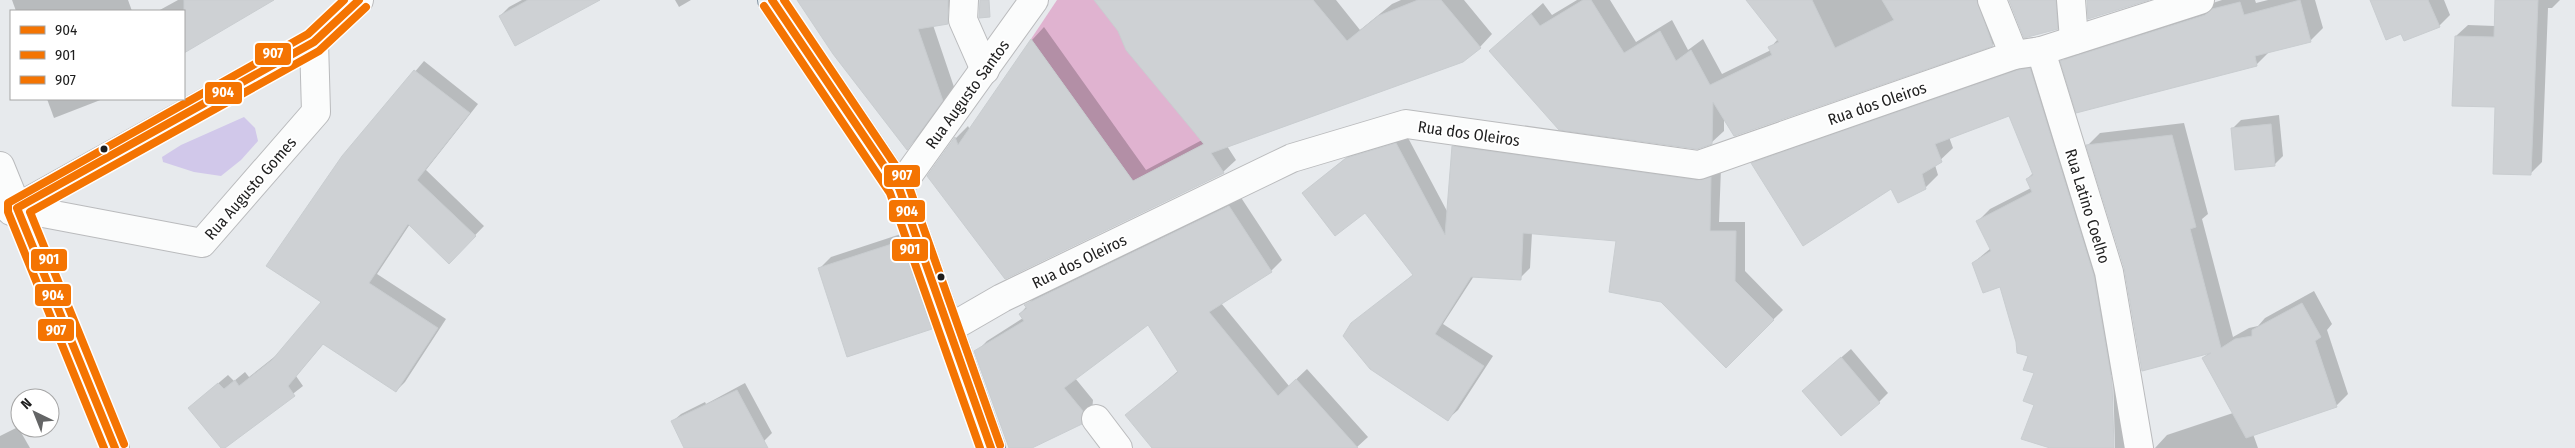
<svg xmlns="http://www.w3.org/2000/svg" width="2575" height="448" font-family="'Fira Sans Condensed',sans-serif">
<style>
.grass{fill:#d1c8ea}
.pitch{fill:#e0b3d0}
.shadow{fill:#0003}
.building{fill:#ced1d4;stroke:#c9cdd0}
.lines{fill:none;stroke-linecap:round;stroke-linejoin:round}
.minor-casing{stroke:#babbbd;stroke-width:30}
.major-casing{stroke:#8494a3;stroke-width:30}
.minor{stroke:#fbfcfc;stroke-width:28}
.major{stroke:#e5ecf0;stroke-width:28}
.bus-1-casing{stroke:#fff;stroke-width:11}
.bus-2-casing{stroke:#fff;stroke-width:11}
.bus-3-casing{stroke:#fff;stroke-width:11}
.bus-1{stroke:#f47402;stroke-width:8}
.bus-2{stroke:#f47402;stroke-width:8}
.bus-3{stroke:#f47402;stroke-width:8}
.bus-dot{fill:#1e1e1e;stroke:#fff;stroke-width:2}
.labels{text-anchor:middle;stroke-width:4;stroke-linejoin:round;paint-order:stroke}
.street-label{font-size:16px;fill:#1e1e1e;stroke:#fff}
.line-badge{stroke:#fff;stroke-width:2}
.badge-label{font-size:14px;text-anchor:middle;font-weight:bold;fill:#fff}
</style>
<rect width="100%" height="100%" fill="#e7eaed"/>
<path class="grass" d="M244,117l11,11 3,13 -17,19 -20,16 -27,-4 -31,-10 -1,-5 19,-12z"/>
<path class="pitch" d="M1057,0h40l107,145 -71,36 -102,-142z"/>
<g class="shadow">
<path d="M12,0h116l4,11h-116z"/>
<path d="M178,0h87l-19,15 -62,36v-40h-26z"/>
<path d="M522,0h75l-97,16 9,-9z"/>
<path d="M675,0h16l-12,7z"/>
<path d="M798,0h152l-2,12 -15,13 21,62 -35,49 -12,12z"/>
<path d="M1096,0h240l24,30 32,-26 9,-4h63l28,34 -12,13 -253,99 9,14 -13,12 -218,106 -77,-102 28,-38 12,-12 2,4 62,-90 12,-13 102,143 56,-30z"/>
<path d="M1577,0h33l26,42 36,-22 16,30 15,-11 19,35 49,-24 -1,-2 8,-9 -30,-39h245l12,33 -12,12 -258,90 -11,-18v14l-13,12 -208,-104 40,-36 9,12z"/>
<path d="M2010,0h59v16l-12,12z"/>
<path d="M2222,0h33l1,3 12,-3h47l8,28 -13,13 -41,11 -13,13 -194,-3 12,-13z"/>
<path d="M2371,0h73l6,15 -11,11 -37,6z"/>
<path d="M2496,0h64l-8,8h-4l-6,154 -12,12 -33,-68 -41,-70 12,-11 27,1z"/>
<path d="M2031,58l75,205 20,185h-11l-2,-73h-3l3,73h-59l-18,-43v-33l-6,-17 -12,-13 -18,-57 -27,-22 18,-15 -14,-26 13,-13 41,-21 -4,-9 6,-6 -24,-59 -60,23 4,11 -18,17 3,10 -13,13 -33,-1 -139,-24 12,-12z"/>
<path d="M424,61l54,43 -52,66 58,56 -35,36 -39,-38 -33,50 69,45 -41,63 -9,9 -72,-48 -28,33 7,10 -80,62 -34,-40 39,-33 6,6 11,-9 4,5 29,-23 45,-52 20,-145z"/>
<path d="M47,99h56l-49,19z"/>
<path d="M2279,115l4,41 -9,9 -42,-36 9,-9z"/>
<path d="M2184,123l24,91 -6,5 31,118 16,-9 9,-2 7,-8 49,-27 18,33 -5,6 21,64 -12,12 -83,28 5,14h-103l12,-13 66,-22 -30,-55 7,-6 -85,-85 -37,-122 12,-12z"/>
<path d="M1406,134l42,79 5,-66 10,-10 258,31 -2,54h26v49l38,39 -57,56 -109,-126 -85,-7 -2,35 -10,10 -46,-2 -31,48 50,32 -35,54 -10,9 -96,-95 62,-50 -49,-63 -62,-18 54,-44z"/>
<path d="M1240,196l42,64 -11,11 -50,32 68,83 18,-17 61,68 -12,11h-202l-27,-33 51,-44 -30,-48 -73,55 18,22 -1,11 -11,12 -52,25h-19l-34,-96 11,-11 36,-23 -3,-4 17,-20z"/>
<path d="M913,230l30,87 -11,11 -84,28 -29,-87 12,-12z"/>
<path d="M1851,349l37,44 -9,9 -66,-20z"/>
<path d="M745,383l27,50 -8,8 -12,7h-67l-12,-27 8,-7 24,-12 1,2z"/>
<path d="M18,427l12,21h-30v-12z"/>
</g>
<g class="building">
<path d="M184,0h90l-90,53z"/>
<path d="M528,0h72l-85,46 -16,-30z"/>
<path d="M797,0h151v24l-30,5 25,72 -36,49 -74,-96z"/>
<path d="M980,0h9l1,17 -11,1z"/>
<path d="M1094,0h219l34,41 31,-25 40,-16h23l40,48 -18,14 -252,91 13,20 -219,106 -78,-103 28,-39 3,8 73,-106 102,142 71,-37 -78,-94 -8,-19z"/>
<path d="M1583,0h8l33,53 36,-22 16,30 15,-11 19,35 62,-30 -4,-8 11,-5 -33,-42h66l23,48 59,-28 -12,-20h95l16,46 -259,90 -21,-34 -1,42 -15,5 -138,-19 -70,-79 42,-37 9,12z"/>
<path d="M2009,0h47l2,29 -34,9z"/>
<path d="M2087,0h62l-61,19z"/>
<path d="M2300,0l11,42 -56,14 2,10 -181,47 -16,-52 145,-46 7,-6 28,-7 4,13z"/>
<path d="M2370,0h58l12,27 -36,14 -3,-7 -15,6z"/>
<path d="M2495,0h43l-7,175 -38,-1 2,-67 -43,-1 3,-70 39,1z"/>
<path d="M2030,68l64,208 18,105 2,67h-64l-29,-9 13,-34 -11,-4 11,-28 -11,-3 5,-14 -11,-3 -1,-11 -16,-55 -17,6 -11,-30 19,-12 -15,-30 56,-29 -6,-13 7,-4 -24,-59 -74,28 7,18 -20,12 4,15 -28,14 -7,-14 -88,57 -52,-83 267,-93z"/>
<path d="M414,70l56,43 -53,67 59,56 -27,28 -41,-40 -39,59 69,45 -42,64 -73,-48 -35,42 7,10 -70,52h-4l-33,-40 30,-25 6,6 11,-9 4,6 33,-26 49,-58 -55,-36 76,-110z"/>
<path d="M2271,124l4,42 -40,4 -4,-42z"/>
<path d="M2172,135l24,92 -6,2 31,119 14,-9 17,-3v-6l50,-27 19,34 -6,4 22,66 -91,31 -44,-80 9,-5 -69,18 -18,-104 -38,-122z"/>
<path d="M1396,143l49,92 7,-89 245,34 14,-3 -1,54h26l-1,50 39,39 -48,48 -65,-66 -52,-10 7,-51 -93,-8 -2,47 -50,-3 -36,57 49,32 -36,55 -78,-52 -27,-33 8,-13 62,-48 -48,-62 -30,23 -33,-43 44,-35z"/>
<path d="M1229,206l43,66 -63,40 69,84 18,-17 62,69h-206l-27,-33 53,-43 -30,-47 -84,63 19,23 -1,13 -50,24h-23l-35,-97 50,-30 -5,-7 8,-6 -3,-3z"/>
<path d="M901,241l31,88 -85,28 -29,-89z"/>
<path d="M1841,357l39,46 -39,33 -39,-45z"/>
<path d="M737,390l31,58h-84l-13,-27z"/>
</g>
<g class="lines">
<defs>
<g id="minor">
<path d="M964,0l-1,20 22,50"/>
<path d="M1992,0l22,55"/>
<path d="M2071,0l3,40"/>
<path d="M2041,51l68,221 30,176"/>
<path d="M0,166l115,282"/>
<path d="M899,188l135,-188"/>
<path d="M17,208l185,35 114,-131 -2,-70"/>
<path d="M11,211l303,-169 45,-42"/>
<path d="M950,328l52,-30 290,-140 114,-34 293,41 315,-110 27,-4 159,-51"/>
<path d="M1096,419l22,29"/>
</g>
<path id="major" d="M772,0l127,188 92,260"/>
</defs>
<use href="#minor" class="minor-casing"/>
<use href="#major" class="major-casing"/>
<use href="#minor" class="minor"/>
<use href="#major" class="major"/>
<defs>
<g id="bus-1">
<path d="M772,0l127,188 92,260"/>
<path d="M115,448l-98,-240 297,-166 45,-42"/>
</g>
<g id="bus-2">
<path d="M764,6l126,187 90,255"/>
<path d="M124,444l-94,-232 289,-161 47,-44"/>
</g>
<g id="bus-3">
<path d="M784,0l124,184 92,261"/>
<path d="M104,448l-96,-236v-9l300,-169 36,-34"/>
</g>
</defs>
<use href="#bus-1" class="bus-1-casing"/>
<use href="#bus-2" class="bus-2-casing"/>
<use href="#bus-3" class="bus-3-casing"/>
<use href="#bus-1" class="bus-1"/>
<use href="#bus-2" class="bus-2"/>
<use href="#bus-3" class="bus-3"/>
</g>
<g class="bus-dot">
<circle cx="104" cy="149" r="4.5"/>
<circle cx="941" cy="277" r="4.5"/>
</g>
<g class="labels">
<g class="street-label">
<text transform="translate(967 94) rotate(-54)" y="6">Rua Augusto Santos</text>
<text transform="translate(1877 103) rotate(-19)" y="6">Rua dos Oleiros</text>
<text transform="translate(1469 133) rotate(8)" y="6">Rua dos Oleiros</text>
<text transform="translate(250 188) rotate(-49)" y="6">Rua Augusto Gomes</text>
<text transform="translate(2088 206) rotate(73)" y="6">Rua Latino Coelho</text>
<text transform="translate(1079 261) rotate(-26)" y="6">Rua dos Oleiros</text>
</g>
</g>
<g class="line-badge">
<rect x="254" y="42" width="38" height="24" rx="5" fill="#f47402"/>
<rect x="204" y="81" width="39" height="24" rx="5" fill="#f47402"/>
<rect x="883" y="164" width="38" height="24" rx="5" fill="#f47402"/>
<rect x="888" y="199" width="38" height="24" rx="5" fill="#f47402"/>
<rect x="891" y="238" width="38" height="24" rx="5" fill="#f47402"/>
<rect x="30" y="248" width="38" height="24" rx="5" fill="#f47402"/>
<rect x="34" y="283" width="38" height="24" rx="5" fill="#f47402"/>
<rect x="37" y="318" width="38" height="24" rx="5" fill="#f47402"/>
</g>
<g class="badge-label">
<text x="273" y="58">907</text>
<text x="223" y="97">904</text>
<text x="902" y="180">907</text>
<text x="907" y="216">904</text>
<text x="910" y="254">901</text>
<text x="49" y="264">901</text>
<text x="53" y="300">904</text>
<text x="56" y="335">907</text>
</g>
<rect x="10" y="10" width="175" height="90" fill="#ffffff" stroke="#a5a5a5"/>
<rect x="20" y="26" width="25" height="8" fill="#f47402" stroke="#a5a5a5"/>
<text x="55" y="35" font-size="15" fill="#1e1e1e">904</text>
<rect x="20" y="51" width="25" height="8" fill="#f47402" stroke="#a5a5a5"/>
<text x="55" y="60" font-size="15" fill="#1e1e1e">901</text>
<rect x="20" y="76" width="25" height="8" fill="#f47402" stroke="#a5a5a5"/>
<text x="55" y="85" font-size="15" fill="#1e1e1e">907</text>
<g transform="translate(35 413) rotate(317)"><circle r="24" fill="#ffffff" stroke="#a5a5a5"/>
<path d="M0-4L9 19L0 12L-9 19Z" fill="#646566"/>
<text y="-8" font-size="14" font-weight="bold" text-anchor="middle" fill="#1e1e1e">N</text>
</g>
</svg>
